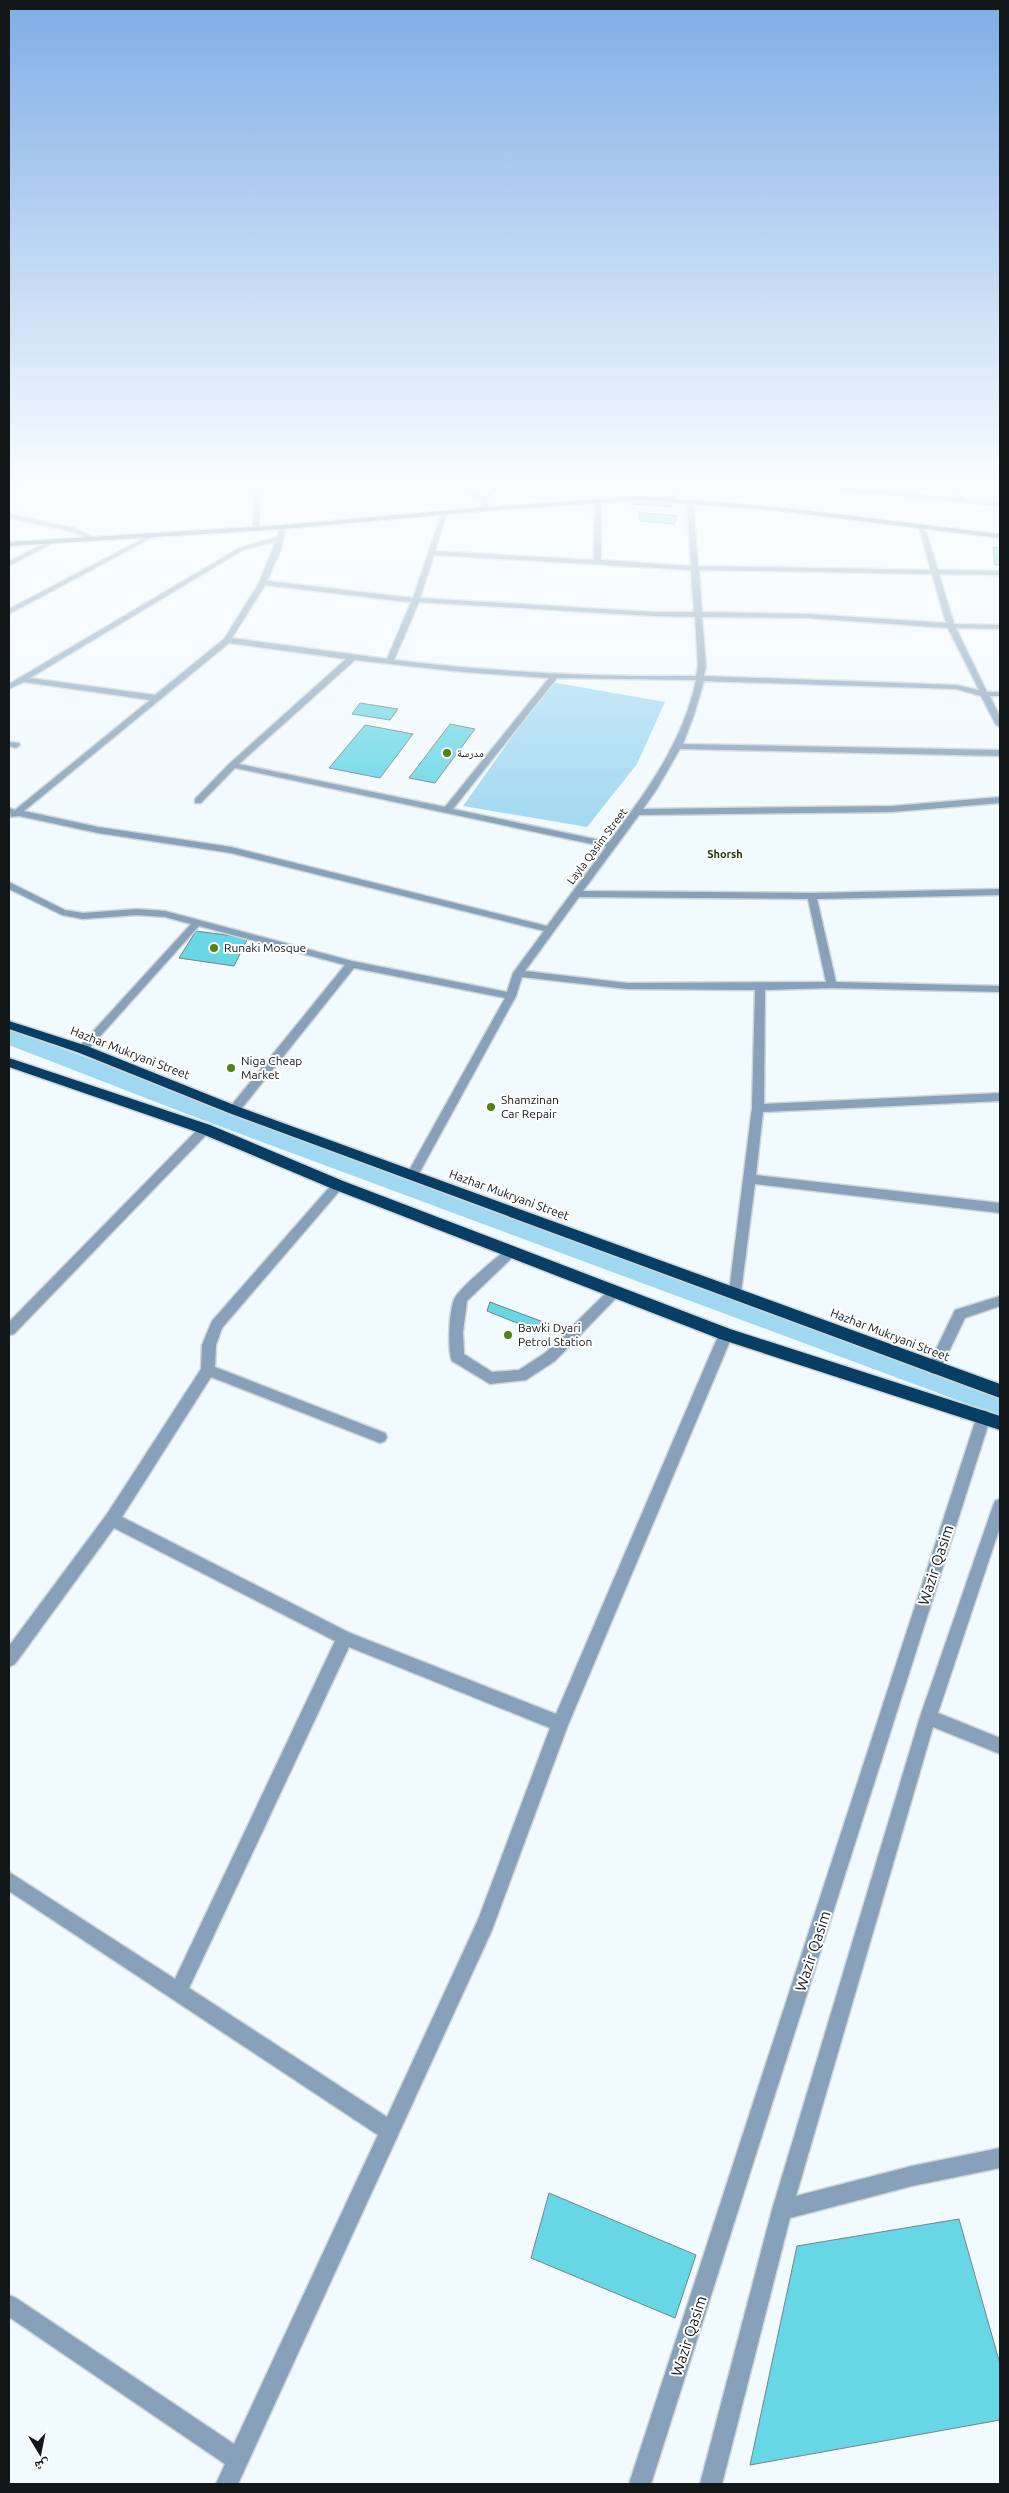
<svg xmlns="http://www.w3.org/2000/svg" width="1009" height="2493" font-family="Ubuntu,'Noto Naskh Arabic',sans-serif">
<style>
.green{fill:#a0d8f1}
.building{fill:#67d6e5;stroke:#748385}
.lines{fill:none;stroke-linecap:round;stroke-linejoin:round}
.lane-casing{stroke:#cdd6d9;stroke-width:3}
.street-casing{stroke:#cdd6d9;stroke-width:3}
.secondary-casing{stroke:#cdd6d9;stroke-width:3}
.highway-casing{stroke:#cdd6d9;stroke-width:3}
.path{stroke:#a2a9ad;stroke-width:2;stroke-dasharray:1 1;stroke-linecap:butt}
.lane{fill:#86a1b9;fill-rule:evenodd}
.street{fill:#86a1b9;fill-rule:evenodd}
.secondary{fill:#4e7799;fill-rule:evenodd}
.highway{fill:#083e63;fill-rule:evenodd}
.poi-dot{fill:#518213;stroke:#fff;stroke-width:2}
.labels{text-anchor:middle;stroke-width:4;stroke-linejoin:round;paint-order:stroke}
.far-poi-label{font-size:11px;fill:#121719;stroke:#fff;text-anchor:start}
.far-street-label{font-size:11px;fill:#121719;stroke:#fff}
.far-neighbourhood-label{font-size:11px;font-weight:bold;fill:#1b3200;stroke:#fff}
.poi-label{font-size:12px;fill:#121719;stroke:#fff;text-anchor:start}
.street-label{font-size:12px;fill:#121719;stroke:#fff}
.near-street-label{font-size:15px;fill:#121719;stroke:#fff}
</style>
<rect width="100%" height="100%" fill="#f1fafe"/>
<g class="green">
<path d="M551,682l114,20 -28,62 -50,63 -124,-21z"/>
<path d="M9,1029l991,366v21l-813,-302 -178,-69z"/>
</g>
<g class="building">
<path d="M636,496l34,5 2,6 -38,-3z"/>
<path d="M638,512l39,4 -3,8 -34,-3z"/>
<path d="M993,547l7,1v17h-5z"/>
<path d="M360,703l38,6 -8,11 -38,-6z"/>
<path d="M450,724l25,5 -40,54 -26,-5z"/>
<path d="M365,725l48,9 -33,44 -51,-10z"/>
<path d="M196,931l52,7 -14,28 -55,-8z"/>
<path d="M490,1302l56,21 -4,10 -55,-22z"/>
<path d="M549,2193l147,62 -21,63 -144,-60z"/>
<path d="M959,2219l41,145v56l-250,45 47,-219z"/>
</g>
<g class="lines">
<defs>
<path id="lane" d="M512,1246l4,2 2,3 -2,3 -49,47 -4,31 1,22 28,18 27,-2 26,-17 66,-65h10l1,4 -67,69 -29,19 -36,4 -38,-23c-5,-11 -3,-56 4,-65 10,-14 38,-36 52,-48z"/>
<g id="street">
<path d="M254,484h6l-1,45 -3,2 -3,-2z"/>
<path d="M459,484h7l17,13 13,-13h6l-16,16 3,9 -3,2 -3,-2 -3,-8z"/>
<path d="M673,484h6l-5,15 -3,2 -3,-2z"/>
<path d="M784,484h20l154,14 -6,-14h6l7,15 35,3v4l-213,-20z"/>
<path d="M598,499l3,2v59l90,6 -4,-65 3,-2 3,2 5,65 233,4 -12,-42 3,-2 3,2 13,42 62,1v4l-61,-1 15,50 46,1v4l-44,-1 31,64h13v4h-10l10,21v10l-4,-2 -15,-29 -25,-7 -252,-8 -10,34 -11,29 317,6v6l-320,-7 -23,40 -14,20 249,-3 108,-9v6l-108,9 -253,3 -56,76 229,2 188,-4v6l-183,4 19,83 164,4v6l-168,-4 -67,2 -1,114 236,-11v8l-237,11 -7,63 244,28v10l-245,-29 -14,108 -1,4h-10l-1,-4 23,-184 3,-118 -128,-1 -105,-12 -6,19 -100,183 -4,1 -6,-4 99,-178 -151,-30 -116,145h-8l-2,-3 2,-3 115,-142 -146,-39 -113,126h-8l-1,-3 114,-125 -26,-7 -28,-2 -54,4 -21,-4 -53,-26v-7l56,28 18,3 54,-4 28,2 187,50 155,31 6,-19 31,-42 -313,-78 -133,-20 -79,-17 -8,1 -2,-9 6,2 135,-110 -126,-18 -15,7v-5l230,-136 38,-11 4,-11 5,1 -5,22 -14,32 146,17 29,-86 5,1 -12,38 159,9 1,-59zM276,541l-17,42 -35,56 -69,56 -125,-17 213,-128zM434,555l257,15 3,42h-41l-233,-14zM699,570l233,4 14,49 -138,-9 -106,-2zM265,585l134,16 12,1 -24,57 -155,-21zM419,602l234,14 42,1 3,49 -2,10c-101,1 -201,-4 -302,-16zM702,617l106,1 140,10 31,62 -23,-5 -252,-9 2,-10zM229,643l117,16 -116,104 -35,36v4h6l34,-35 371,79 -59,79 -316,-79 -133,-20 -74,-16zM355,660l108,12 86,6 -104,129 -206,-43zM557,678l139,2c-13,63 -50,112 -87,162l-156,-33zM579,897l229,2 18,83 -199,1 -102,-12z"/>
<path d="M9,514l65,14 24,11 -3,2 -25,-10 -61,-13z"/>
<path d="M150,535l5,1 -146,78v-5z"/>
<path d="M50,541l5,1 -46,24v-5z"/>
<path d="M9,742l10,1 1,2 -4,3 -7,-2z"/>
<path d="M205,1125l6,4 -2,3 -195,202 -5,1v-13l192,-196z"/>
<path d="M338,1181l6,4 -2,3 -120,140 -6,17 -1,22 170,66 2,4 -2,4 -5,2 -5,-2 -164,-64 -89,140 228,116 206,81 163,-380 2,-4 5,-1 5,1 2,4 -165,391 -76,205 -254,554h-22l9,-20 -216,-147v-22l7,3 218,146 144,-309 -369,-244v-19l166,107 160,-338 -221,-113 -99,136 -6,3v-21l98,-132 94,-145 1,-24 10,-24 122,-139zM349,1647l201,81 -72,192 -91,197 -198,-129z"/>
<path d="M1000,1296v10l-35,12 -26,54 -5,2 -5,-2 -2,-4 28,-58z"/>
<path d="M984,1410l5,2 2,4 -340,1068h-22l348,-1068 2,-4z"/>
<path d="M1000,1499v28l-62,186 62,25v16l-67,-27 -137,469 116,-30 88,-18v20l-88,18 -122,32 -68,266h-22l72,-274 148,-493 73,-211 2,-5z"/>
</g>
<path id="secondary" d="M642,496l137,11 221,27v4l-221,-27 -137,-11 -156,11 -203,18 -274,17v-4l274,-17 203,-18z"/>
<g id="highway">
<path d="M9,1021l78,25 152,61 761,277v14l-771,-285 -152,-61 -68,-23z"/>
<path d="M9,1058l201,67 133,56 387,148 270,87v14l-280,-91 -387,-150 -133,-56 -191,-66z"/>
</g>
</defs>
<use href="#lane" class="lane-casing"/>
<use href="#street" class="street-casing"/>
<use href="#secondary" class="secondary-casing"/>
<use href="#highway" class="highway-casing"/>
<path class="path" d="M382,484l21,4 19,13"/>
<use href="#lane" class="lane"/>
<use href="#street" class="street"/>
<use href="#secondary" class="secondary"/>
<use href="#highway" class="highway"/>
</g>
<linearGradient id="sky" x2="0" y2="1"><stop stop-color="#7fade6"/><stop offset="0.58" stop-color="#f9fdff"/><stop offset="1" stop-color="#f9fdff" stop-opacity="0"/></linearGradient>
<rect width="1009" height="833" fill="url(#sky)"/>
<g class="poi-dot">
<circle cx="447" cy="753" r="5"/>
<circle cx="214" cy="948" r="5"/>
<circle cx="231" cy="1068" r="5"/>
<circle cx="491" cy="1107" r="5"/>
<circle cx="508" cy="1335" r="5"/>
</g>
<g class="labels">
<g class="far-poi-label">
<text x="457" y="757">مدرسة</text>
</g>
<g class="far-street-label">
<text transform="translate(597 846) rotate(-53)" y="4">Layla Qasim Street</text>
</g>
<g class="far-neighbourhood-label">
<text x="725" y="858">Shorsh</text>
</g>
<g class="poi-label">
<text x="224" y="952">Runaki Mosque</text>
<text x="241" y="1065">Niga Cheap<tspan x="241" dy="14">Market</tspan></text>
<text x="501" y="1104">Shamzinan<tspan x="501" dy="14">Car Repair</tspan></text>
<text x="518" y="1332">Bawki Dyari<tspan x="518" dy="14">Petrol Station</tspan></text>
</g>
<g class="street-label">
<text transform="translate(130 1053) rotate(21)" y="4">Hazhar Mukryani Street</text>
<text transform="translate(509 1195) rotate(20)" y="4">Hazhar Mukryani Street</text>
<text transform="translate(890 1335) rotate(21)" y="4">Hazhar Mukryani Street</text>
</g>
<g class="near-street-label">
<text transform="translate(936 1565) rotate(-72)" y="5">Wazir Qasim</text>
<text transform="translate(813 1951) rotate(-72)" y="5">Wazir Qasim</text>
<text transform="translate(689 2336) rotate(-72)" y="5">Wazir Qasim</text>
</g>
</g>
<rect width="1009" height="2493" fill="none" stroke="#121719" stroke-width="20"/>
<g transform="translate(40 2453) rotate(170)" stroke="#ffffff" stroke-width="4" paint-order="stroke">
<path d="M0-4L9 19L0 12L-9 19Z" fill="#121719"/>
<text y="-8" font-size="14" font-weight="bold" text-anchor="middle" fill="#121719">ش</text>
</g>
</svg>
